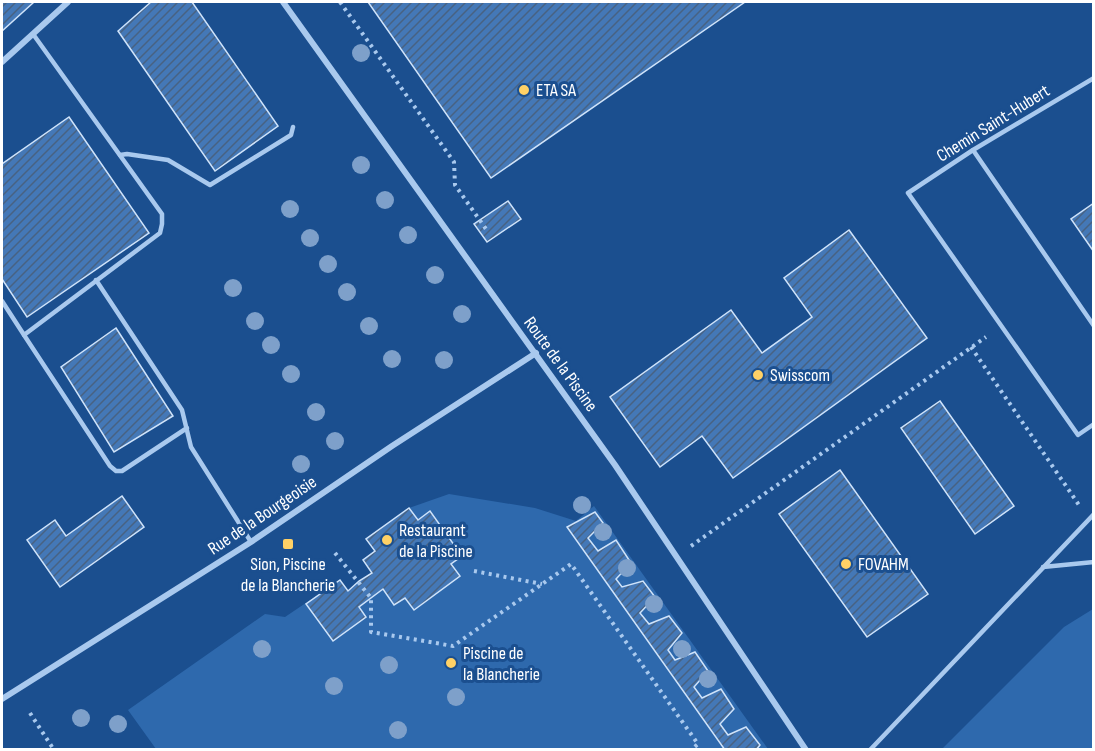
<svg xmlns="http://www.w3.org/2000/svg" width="1095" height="751" font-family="'Sofia Sans Condensed',sans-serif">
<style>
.grass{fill:#2e69ad}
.building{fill:url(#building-hatch);stroke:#cfe3fa;stroke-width:1.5}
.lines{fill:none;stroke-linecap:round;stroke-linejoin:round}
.path{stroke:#a9c9ee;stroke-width:4;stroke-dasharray:3 4.5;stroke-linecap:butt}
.lane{stroke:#a9c9ee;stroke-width:4.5}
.street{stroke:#a9c9ee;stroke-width:6}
.tree{fill:#7ea0ca}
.poi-dot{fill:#ffd166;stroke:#1b4f8f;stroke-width:2}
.labels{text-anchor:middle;stroke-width:6;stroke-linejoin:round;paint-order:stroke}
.poi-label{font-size:18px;fill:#fff;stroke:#1b4f8f;text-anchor:start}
.street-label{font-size:18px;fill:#fff;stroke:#1b4f8f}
</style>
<defs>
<pattern id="building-hatch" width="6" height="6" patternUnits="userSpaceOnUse" patternTransform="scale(1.5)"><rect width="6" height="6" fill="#4478b7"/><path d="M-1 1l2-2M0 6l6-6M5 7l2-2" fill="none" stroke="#486282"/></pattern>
</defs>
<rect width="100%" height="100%" fill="#1b4f8f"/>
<g class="grass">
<path d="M449,494l86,14 41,13 18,-15 174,243h-612l-28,-39 137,-96 20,3 55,-37 8,11 24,-18 -9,-13 11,-9 -8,-12 43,-31z"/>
<path d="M1093,609v140h-151l122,-122z"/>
</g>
<g class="building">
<path d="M2,2h32l-32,29z"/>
<path d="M151,2h41l86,124 -63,45 -97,-140z"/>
<path d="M368,2h377l-254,176z"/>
<path d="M69,117l80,116 -122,84 -25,-38v-115z"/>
<path d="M508,201l13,18 -34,23 -13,-18z"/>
<path d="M1094,203v49l-23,-33z"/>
<path d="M849,230l78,108 -194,140 -31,-42 -42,31 -50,-70 121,-87 31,43 50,-36 -28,-39z"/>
<path d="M116,328l57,88 -59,36 -53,-85z"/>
<path d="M940,401l74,105 -39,28 -74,-106z"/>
<path d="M840,470l88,124 -61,43 -88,-123z"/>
<path d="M122,496l22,31 -84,60 -33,-47 28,-20 11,16z"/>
<path d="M409,508l9,12 12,-9 32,45 -11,8 9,12 -46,34 -9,-12 -11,7 -11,-16 -24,18 7,10 -33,24 -27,-37 34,-24 8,11 11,-10 13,-8 -9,-13 12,-9 -9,-12z"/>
<path d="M595,512l8,11 -15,15 10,13 18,-11 15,23 -15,16 6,8 21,-6 12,16 -15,16 9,11 20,-8 13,17 -14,17 7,10 20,-8 13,19 -14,16 8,11 19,-9 13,20 -14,15 8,11 18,-8 14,18 -4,5h-31l-158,-223z"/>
</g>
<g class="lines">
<g class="path">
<path d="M340,2l114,160 1,23 31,44"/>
<path d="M971,347l108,158"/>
<path d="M691,546l295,-209"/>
<path d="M335,553l36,45v34l82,14 118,-82 127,180 -7,6"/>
<path d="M474,571l68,13"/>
<path d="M30,713l24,37"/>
</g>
<g class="lane">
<path d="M1094,78l-121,72 -65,43 170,242 16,-11"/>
<path d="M973,150l121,176"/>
<path d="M120,155l7,-1 41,6 42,25 81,-50 2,-8"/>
<path d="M96,280l86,130 9,37 60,95"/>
<path d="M2,301l22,34 136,-102 2,-9v-10l-129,-180"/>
<path d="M24,335l86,131 6,5h6l65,-43"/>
<path d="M1043,567l51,-5"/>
<path d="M870,750l224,-236"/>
</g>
<g class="street">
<path d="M283,2l332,463 191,285"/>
<path d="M2,62l66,-60"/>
<path d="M2,699l249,-157 141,-96 144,-93"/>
</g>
</g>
<g class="tree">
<circle cx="361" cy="53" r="9"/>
<circle cx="361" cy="165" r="9"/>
<circle cx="385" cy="200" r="9"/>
<circle cx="290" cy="209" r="9"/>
<circle cx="408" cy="235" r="9"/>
<circle cx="310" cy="238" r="9"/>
<circle cx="328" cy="264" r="9"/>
<circle cx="435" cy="275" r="9"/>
<circle cx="233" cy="288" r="9"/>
<circle cx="347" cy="292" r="9"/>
<circle cx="462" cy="314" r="9"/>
<circle cx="255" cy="321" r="9"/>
<circle cx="369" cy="326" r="9"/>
<circle cx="271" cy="345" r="9"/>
<circle cx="392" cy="359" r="9"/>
<circle cx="444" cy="360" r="9"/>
<circle cx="291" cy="374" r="9"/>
<circle cx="316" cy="412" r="9"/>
<circle cx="335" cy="441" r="9"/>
<circle cx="301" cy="464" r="9"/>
<circle cx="582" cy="505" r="9"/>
<circle cx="603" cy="532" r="9"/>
<circle cx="627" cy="568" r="9"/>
<circle cx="654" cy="604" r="9"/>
<circle cx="262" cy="649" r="9"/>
<circle cx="682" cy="649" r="9"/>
<circle cx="389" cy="665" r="9"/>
<circle cx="708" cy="679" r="9"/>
<circle cx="334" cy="686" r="9"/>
<circle cx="456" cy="697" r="9"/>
<circle cx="81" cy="718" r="9"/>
<circle cx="118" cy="724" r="9"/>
<circle cx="398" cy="730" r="9"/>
</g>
<g class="poi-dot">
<circle cx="524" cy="90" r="6"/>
<circle cx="758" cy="375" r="6"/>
<circle cx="387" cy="540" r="6"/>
<rect x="282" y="538" width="12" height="12" rx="3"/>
<circle cx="846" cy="564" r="6"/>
<circle cx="451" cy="663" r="6"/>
</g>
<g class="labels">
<g class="poi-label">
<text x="536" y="96">ETA SA</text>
<text x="770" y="381">Swisscom</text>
<text x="399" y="536">Restaurant<tspan x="399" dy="21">de la Piscine</tspan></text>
<text x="288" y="570" text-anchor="middle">Sion, Piscine<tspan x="288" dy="21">de la Blancherie</tspan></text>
<text x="858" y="570">FOVAHM</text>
<text x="463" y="659">Piscine de<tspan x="463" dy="21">la Blancherie</tspan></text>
</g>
<g class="street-label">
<text transform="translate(993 123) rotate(-32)" y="6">Chemin Saint-Hubert</text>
<text transform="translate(561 364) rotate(54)" y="6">Route de la Piscine</text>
<text transform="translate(262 515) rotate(-34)" y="6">Rue de la Bourgeoisie</text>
</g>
</g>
<rect width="1095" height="751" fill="none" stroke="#ffffff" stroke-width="6"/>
</svg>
